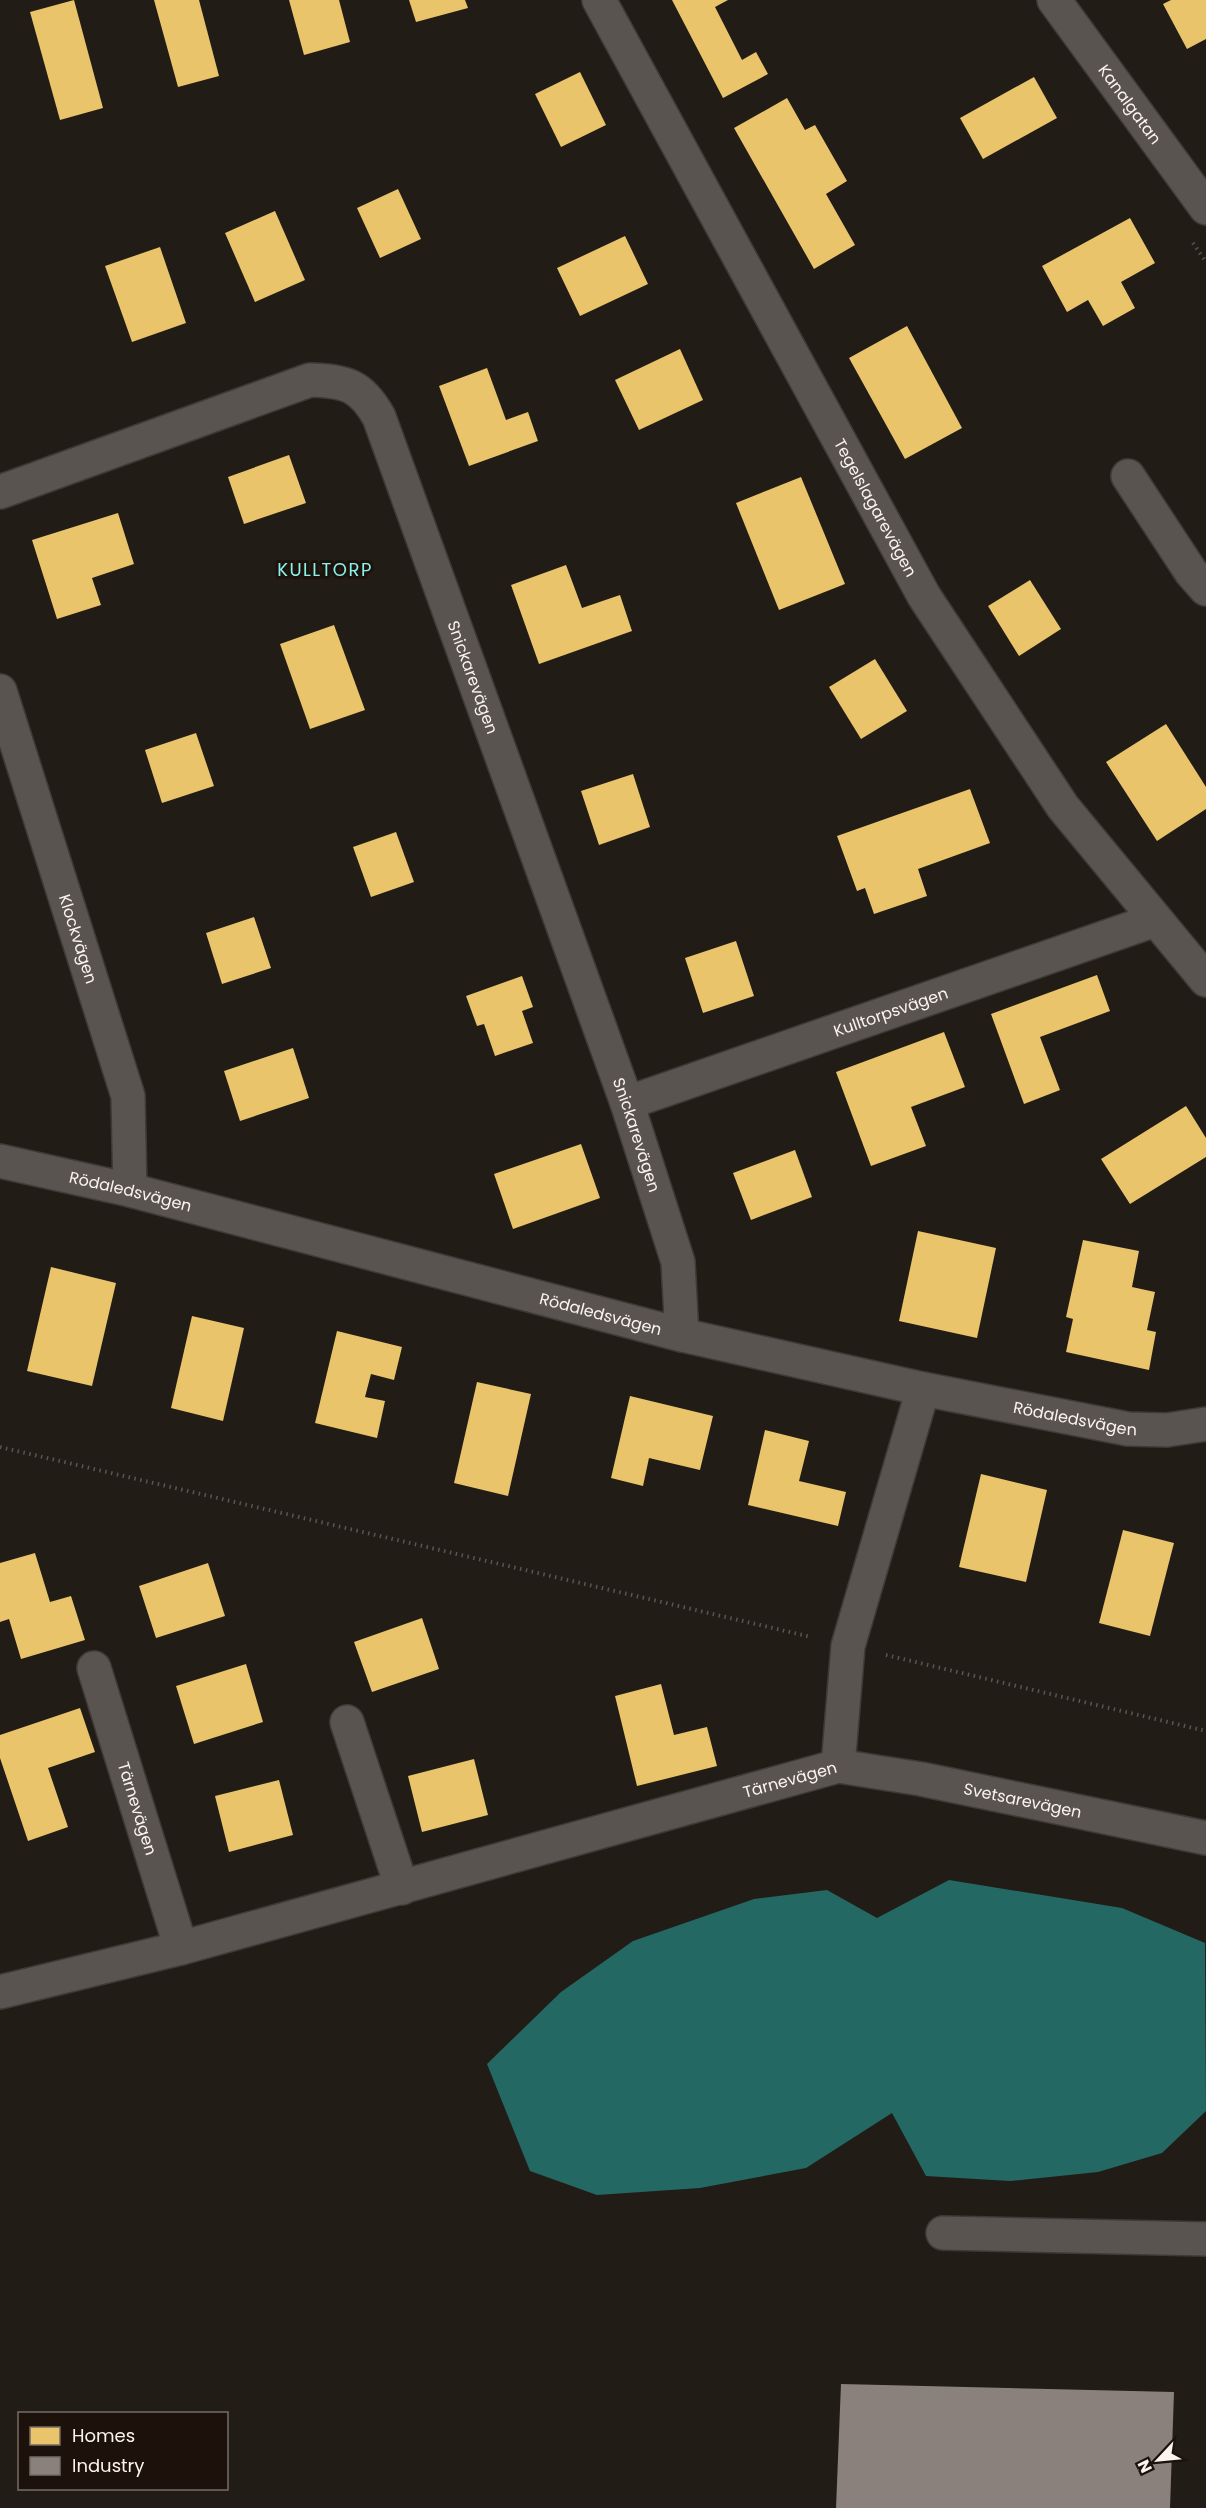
<svg xmlns="http://www.w3.org/2000/svg" width="1206" height="2508" font-family="Poppins,sans-serif">
<style>
.water{fill:#246863}
.homes{fill:#e9c46a}
.industry{fill:#8a817c}
.lines{fill:none;stroke-linecap:round;stroke-linejoin:round}
.minor-casing{stroke:#3e3a36;stroke-width:36}
.path{stroke:#595552;stroke-width:4;stroke-dasharray:1.5 4.5;stroke-linecap:butt}
.minor{stroke:#595450;stroke-width:33}
.labels{text-anchor:middle;stroke-width:6;stroke-linejoin:round;paint-order:stroke}
.street-label{font-size:16px;fill:#fbf3ed;stroke:#1c120b}
.neighbourhood-label{font-size:18px;letter-spacing:1.5px;fill:#89f3ea;stroke:#1c120b}
</style>
<rect width="100%" height="100%" fill="#221c17"/>
<path class="water" d="M949,1880l173,28 83,35 1,168 -44,42 -64,19 -88,9 -84,-5 -34,-63 -86,55 -106,20 -103,7 -67,-24 -43,-107 74,-72 72,-51 121,-42 73,-9 50,28z"/>
<g class="homes">
<path d="M74,0l29,108 -43,12 -30,-108z"/>
<path d="M154,0h45l20,76 -41,11z"/>
<path d="M289,0h50l11,42 -46,13z"/>
<path d="M409,0h56l3,8 -52,14z"/>
<path d="M672,0h56l-13,7 27,53 14,-8 12,22 -45,24z"/>
<path d="M1171,0h35v39l-19,10 -24,-45z"/>
<path d="M580,72l26,53 -45,22 -26,-53z"/>
<path d="M1034,77l23,41 -74,41 -23,-41z"/>
<path d="M787,98l18,32 10,-5 32,56 -21,13 29,51 -41,24 -80,-141z"/>
<path d="M398,189l23,50 -41,19 -23,-50z"/>
<path d="M275,211l30,69 -50,22 -30,-69z"/>
<path d="M1130,218l25,45 -34,19 14,26 -32,18 -15,-26 -21,12 -25,-46z"/>
<path d="M625,236l23,48 -68,32 -23,-48z"/>
<path d="M160,247l26,76 -54,19 -27,-76z"/>
<path d="M907,326l55,102 -57,31 -56,-101z"/>
<path d="M680,349l23,51 -64,30 -24,-50z"/>
<path d="M487,368l19,52 22,-8 10,29 -69,25 -30,-80z"/>
<path d="M289,455l17,48 -62,21 -16,-47z"/>
<path d="M801,477l44,107 -66,26 -43,-107z"/>
<path d="M118,513l16,51 -42,14 9,27 -44,14 -25,-79z"/>
<path d="M566,565l16,43 38,-13 12,36 -93,33 -28,-79z"/>
<path d="M1030,580l31,49 -42,27 -31,-50z"/>
<path d="M334,625l31,85 -55,19 -30,-85z"/>
<path d="M875,659l32,52 -46,28 -32,-52z"/>
<path d="M1166,724l40,63v22l-49,32 -51,-79z"/>
<path d="M196,733l18,53 -52,17 -17,-53z"/>
<path d="M633,774l17,53 -51,18 -18,-54z"/>
<path d="M970,789l20,54 -72,26 9,27 -53,18 -9,-26 -8,3 -20,-55z"/>
<path d="M396,832l18,50 -43,15 -18,-50z"/>
<path d="M254,917l17,51 -49,16 -16,-51z"/>
<path d="M736,941l18,55 -51,17 -18,-55z"/>
<path d="M1097,975l13,36 -70,26 20,53 -36,14 -33,-90z"/>
<path d="M522,976l11,31 -11,4 11,32 -38,13 -11,-32 -7,2 -11,-30z"/>
<path d="M944,1032l21,55 -54,20 15,39 -55,20 -35,-94z"/>
<path d="M293,1048l16,50 -69,23 -16,-50z"/>
<path d="M1186,1106l20,32v19l-76,47 -29,-45z"/>
<path d="M581,1144l19,54 -87,31 -19,-55z"/>
<path d="M795,1150l17,47 -61,23 -18,-47z"/>
<path d="M918,1231l78,17 -19,90 -78,-17z"/>
<path d="M1083,1240l56,11 -7,36 23,5 -8,38 9,2 -7,38 -83,-18 7,-33 -7,-2z"/>
<path d="M51,1267l65,16 -24,103 -65,-15z"/>
<path d="M192,1316l52,12 -21,93 -52,-13z"/>
<path d="M337,1331l65,16 -8,33 -23,-6 -6,23 20,4 -8,37 -62,-15z"/>
<path d="M477,1382l54,12 -23,102 -54,-13z"/>
<path d="M630,1396l83,20 -13,54 -51,-12 -6,28 -32,-8z"/>
<path d="M765,1430l44,11 -10,40 47,11 -8,34 -90,-21z"/>
<path d="M981,1474l66,16 -21,92 -67,-15z"/>
<path d="M1123,1530l51,13 -24,93 -51,-13z"/>
<path d="M35,1553l15,49 21,-6 14,44 -64,19 -12,-40 -9,3v-59z"/>
<path d="M208,1563l17,53 -69,22 -17,-52z"/>
<path d="M422,1618l17,51 -67,23 -18,-50z"/>
<path d="M246,1664l17,58 -69,22 -18,-58z"/>
<path d="M661,1684l13,51 33,-8 10,39 -80,20 -22,-90z"/>
<path d="M80,1708l15,44 -47,16 20,59 -40,14 -28,-83v-23z"/>
<path d="M474,1759l14,56 -66,17 -14,-56z"/>
<path d="M279,1780l14,55 -64,17 -14,-56z"/>
</g>
<path class="industry" d="M841,2384l333,8 -4,116h-334z"/>
<g class="lines">
<defs>
<g id="minor">
<path id="s1" d="M599,0l325,596 139,211 143,173"/>
<path id="s2" d="M1054,0l152,208"/>
<path d="M1128,476l63,96 15,17"/>
<path id="s3" d="M0,492l310,-112c36,1 51,5 69,37l248,686 51,159 4,73"/>
<path id="s4" d="M0,691l128,405 2,94"/>
<path id="s5" d="M627,1103l528,-183"/>
<path id="s6" d="M0,1161l130,29 552,145 241,54 205,40 39,1 39,-6"/>
<path id="s7" d="M94,1668l87,280"/>
<path d="M347,1722l55,166"/>
<path d="M838,1766l10,-120 75,-257"/>
<path id="s8" d="M0,1992l181,-44 657,-182 83,13 285,59"/>
<path d="M943,2233l263,6"/>
</g>
</defs>
<use href="#minor" class="minor-casing"/>
<g class="path">
<path d="M1193,243l13,19"/>
<path d="M0,1447l811,190"/>
<path d="M886,1655l320,76"/>
</g>
<use href="#minor" class="minor"/>
</g>
<g class="labels">
<g class="street-label">
<text dy="6" stroke="none"><textPath href="#s2" startOffset="129">Kanalgatan</textPath></text>
<text dy="6" stroke="none"><textPath href="#s1" startOffset="578">Tegelslagarevägen</textPath></text>
<text dy="6" stroke="none"><textPath href="#s3" startOffset="690">Snickarevägen</textPath></text>
<text dy="6" stroke="none"><textPath href="#s4" startOffset="260">Klockvägen</textPath></text>
<text dy="6" stroke="none"><textPath href="#s5" startOffset="279">Kulltorpsvägen</textPath></text>
<text dy="6" stroke="none"><textPath href="#s3" startOffset="1176">Snickarevägen</textPath></text>
<text dy="6" stroke="none"><textPath href="#s6" startOffset="134">Rödaledsvägen</textPath></text>
<text dy="6" stroke="none"><textPath href="#s6" startOffset="620">Rödaledsvägen</textPath></text>
<text dy="6" stroke="none"><textPath href="#s6" startOffset="1106">Rödaledsvägen</textPath></text>
<text dy="6" stroke="none"><textPath href="#s8" startOffset="818">Tärnevägen</textPath></text>
<text dy="6" stroke="none"><textPath href="#s8" startOffset="1056">Svetsarevägen</textPath></text>
<text dy="6" stroke="none"><textPath href="#s7" startOffset="147">Tärnevägen</textPath></text>
</g>
<g class="neighbourhood-label">
<text x="325" y="576">KULLTORP</text>
</g>
</g>
<rect x="18" y="2412" width="210" height="78" fill="#1c120b" stroke="#756c65" stroke-width="1.5"/>
<rect x="30" y="2427" width="30" height="18" fill="#e9c46a" stroke="#756c65" stroke-width="1.5"/>
<text x="72" y="2442" font-size="18" fill="#fbf3ed">Homes</text>
<rect x="30" y="2457" width="30" height="18" fill="#8a817c" stroke="#756c65" stroke-width="1.5"/>
<text x="72" y="2472" font-size="18" fill="#fbf3ed">Industry</text>
<g transform="translate(1158 2460) rotate(244)" stroke="#1c120b" stroke-width="4.5" paint-order="stroke">
<path d="M0-4.5L10 22L0 15L-10 22Z" fill="#fbf3ed"/>
<text y="-9" font-size="16" font-weight="bold" text-anchor="middle" fill="#fbf3ed">N</text>
</g>
</svg>
